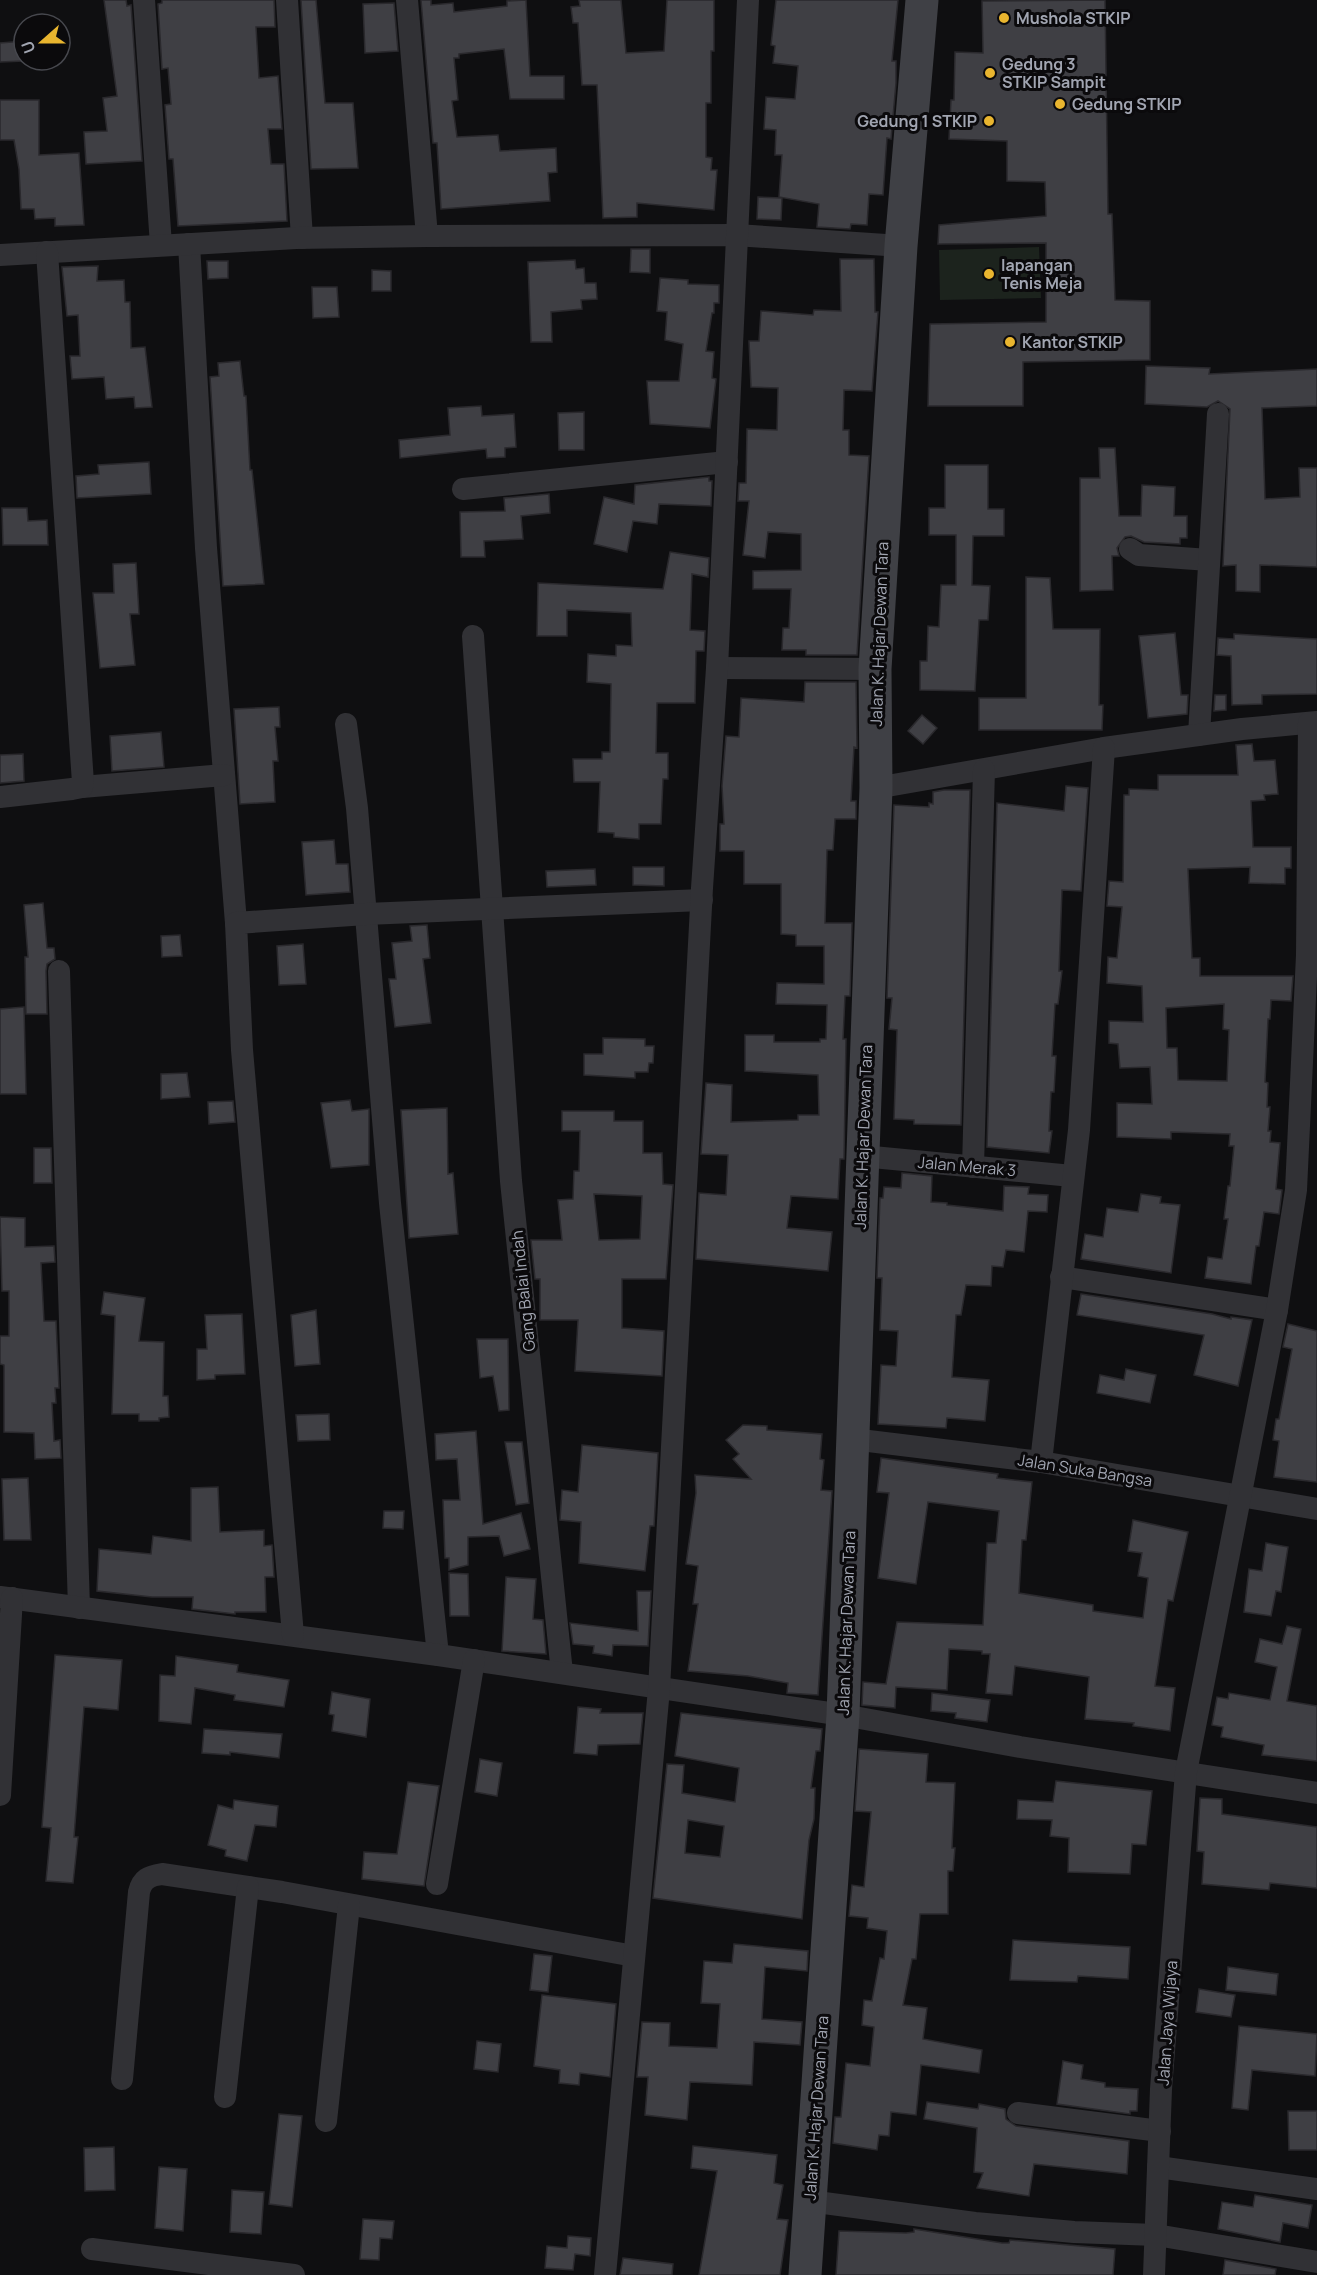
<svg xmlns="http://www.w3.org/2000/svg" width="1317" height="2275" font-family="Manrope,sans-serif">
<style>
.garden{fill:#1c231d}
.building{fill:#3f3f44;stroke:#2a292d;stroke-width:1.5;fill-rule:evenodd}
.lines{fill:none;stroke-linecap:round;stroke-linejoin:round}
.street{stroke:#313135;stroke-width:22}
.secondary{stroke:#3f4045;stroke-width:33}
.poi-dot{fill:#e9b52f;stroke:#0b0a0c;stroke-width:2}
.labels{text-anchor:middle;stroke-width:6;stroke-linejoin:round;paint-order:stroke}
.poi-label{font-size:16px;font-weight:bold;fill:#a1a5b1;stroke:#0b0a0c;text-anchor:start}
.street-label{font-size:16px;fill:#a1a5b1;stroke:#0b0a0c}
</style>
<rect width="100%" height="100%" fill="#0f0f11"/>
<path class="garden" d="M1039,247l2,51 -101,2 -1,-50z"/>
<g class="building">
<path d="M104,0h22l1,6 4,-1 11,156 -56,3 -2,-32 23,-1 -4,-33 14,-2z"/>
<path d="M162,0h112l1,27h-19l3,51 19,-2 4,53h-14l3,35h13l3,57 -109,5 -5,-67h-4l-4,-54 6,-1 -3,-36 -6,1 -4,-65 4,-1z"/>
<path d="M301,0h15l9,103h28l5,65 -47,1z"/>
<path d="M421,0h10v5l22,-2 1,9 53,-6v-5l19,-1 4,76h34v23h-54l-6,-50 -45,5v4h-5l4,42 -6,1 5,36 41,-2 2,16 56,-3 1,24 -9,1 2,28 -109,8 -4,-66h-4z"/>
<path d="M579,0h42l5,53 38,-2 3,-51h47v51h-3v52h-5v54l6,1 -1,12h6l-3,40 -77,-7v14l-34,1 -6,-133h-15l-4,-62h-5l-2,-16 9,-1z"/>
<path d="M776,0h122l-6,61h4v22l-5,56 -4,-1 -4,57 -14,-1 -2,31 -16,-1 -1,5 -33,-2 2,-23 -40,-7 3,-42h-7l1,-25 -12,-1 2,-32 29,2 3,-33 -25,-3 2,-17 -4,-1z"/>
<path d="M1105,0l3,214h4l3,86 35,1v59l-127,2v44h-95l2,-82 116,-2v-79l-108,1 1,-19 107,-9 -1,-34 -38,-1v-40l-58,-2 2,-39h3l1,-48 28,1 -1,-52z"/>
<path d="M394,3l4,48 -33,2 -2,-49z"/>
<path d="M24,41v20l-24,1v-19z"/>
<path d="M0,100h39v55l40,-2 5,72 -29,1v-8l-20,1 -1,-10h-13l-2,-40 -5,-29h-14z"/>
<path d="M758,197l24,1 -1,22 -24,-1z"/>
<path d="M631,249h19v24l-20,-1z"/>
<path d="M840,259h34l1,53h3l-6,79 -28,-1 -1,40h6v25l20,1 -12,199h-51v-5h-24l1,-22h6l2,-39h-38v-18l48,-1v-36l-33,-2 -3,26 -22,-3 6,-54h-11l1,-18h7l1,-54 30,1 1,-42 -27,-1 -2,-46h10l2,-30 52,4 1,-5 27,1z"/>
<path d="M575,260l1,9 8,-1 1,15h11l1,16 -16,1 1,9 -31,3 1,30h-21l-3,-80z"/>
<path d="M207,261h21v17l-20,1z"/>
<path d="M98,266l-1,15 27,-1 1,22h5l1,46 14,-1 7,60 -17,1 -1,-11 -28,2 -2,-22 -32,2 -2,-23h10l-2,-41 -11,1 -5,-49z"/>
<path d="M372,270l19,1v20h-19z"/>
<path d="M660,278l28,2v4l31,1v18h-5v10h-2l-6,38 8,1 -2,26 4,1 -6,49 -60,-4 -3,-43h32l4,-37 -18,-4 2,-28 -10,-1z"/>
<path d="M312,287h25l2,30 -26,1z"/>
<path d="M240,361l4,35h2l4,74h2l12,114 -41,2 -13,-209 9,-1 -1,-13z"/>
<path d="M1146,366l64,2 -1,6 108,-5v37l-55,2 3,91 35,-2 -1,-29h18v99l-57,-2v27l-24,-1v-26l-13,1 7,-157 -12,-8 -11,6 -62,-3z"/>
<path d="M481,406l1,10 32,-2 2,33 -11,1v9l-18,1 -1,-9 -86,9 -1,-18 51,-5 -2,-27z"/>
<path d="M584,412v38h-25l-1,-37z"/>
<path d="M1099,448h16l4,68h22l1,-31 33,2 -1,29h13v22h-7v6l-36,-2 -13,-6 -6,1 -8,11 2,8h-7l1,34 -33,1v-113h20z"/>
<path d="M149,462l2,32 -74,4 -1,-22 23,-2 -1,-9z"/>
<path d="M945,465h43v44h16v27h-31l-1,49 18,1 -2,34h-9l-4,71 -55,-1v-29h7l1,-35 11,1 2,-42h15v-50h-27v-27h16z"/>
<path d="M709,477v4h3l-1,25 -52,-2 -2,20 -24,-3 -6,31 -33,-8 10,-47 30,7 1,-19z"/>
<path d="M549,494l1,19 -29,3 2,23 -39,2 1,16h-24l-1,-45 45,-1 -1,-13z"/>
<path d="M2,508h25l1,13 19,-1 1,25h-45z"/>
<path d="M670,552l39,6 -1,19 -16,-3 -2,56 15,1 -1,20h-8l-1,52h-38l-1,50h12v26h-5l-2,45h-22v15l-25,-2v-4l-16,-1 2,-50h-26l-1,-23h29v-7h8l1,-68 -24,-2 1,-28 28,2v-11l16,1 -1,-33 -64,-3v26h-30l1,-53 125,6z"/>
<path d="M136,563l3,51h-9l5,51 -35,3 -7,-75h21l-1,-29z"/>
<path d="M1026,577l24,1 3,51h47l-1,76h4l-1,25h-123v-32h47z"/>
<path d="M1175,633l6,62h7l-1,19 -39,4 -9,-82z"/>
<path d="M1234,634l83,5v55l-55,1v9l-30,1 -1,-49 -14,-1 1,-17 16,1z"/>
<path d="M805,682h51l1,66 -3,-1 -3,54h5v18h-21l-2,31h-6l-2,73h27l-2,73h-5l-2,43h3l-2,120h-4l-2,40 -47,-3 -4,32 45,4 -4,39 -132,-12 3,-66 27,2 2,-40 -27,-1 5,-71 26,2 -1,37 67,-2v-5h21l-1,-40 -73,-4v-36h29v7h46v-3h6l1,-34 -51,-1 1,-21 47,1v-38h-28v-11l-15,-1v-50h-37v-33h-24v-27h4l-2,-38 4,-50 13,1 2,-39 63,4z"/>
<path d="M1215,695h11v15l-12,1z"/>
<path d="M279,707l1,20h-5l3,34h-5l2,41 -35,2 -6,-95z"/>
<path d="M922,715l15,13 -14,16 -15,-13z"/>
<path d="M161,732l3,35 -52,4 -2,-35z"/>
<path d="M1252,744l2,17 21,-1 3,34 -14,1 1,5 -14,1 2,46h38v21h-6v16l-36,-1 1,-16 -62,2 4,89h8v18h93l-2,25 -20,-1 -1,19h-2l-3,63 3,1 -1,24h3l-2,24h3l-1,11 10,1 -4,46 6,1 -3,24 -15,-2 -5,34h-3l-5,38 -46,-6 3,-21 14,2 6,-40h-4l4,-33h2l4,-40h-5l1,-12 -59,-2v7l-54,-2v-34l35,1 -2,-37 -30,1 -2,-24 -9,-1v-22l34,1 -1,-36 -35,-3 1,-26 9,1 5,-51 -15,-1 2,-25 14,1 1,-87h5v-6l29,1v-15h80l-2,-30zM1224,1004l-1,25 6,1 -2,51 -49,-1 -1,-32h-10l-1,-40z"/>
<path d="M23,754l1,27 -24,2v-28z"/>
<path d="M1066,786l22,2 -7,103 -19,-1 -3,81h3l-4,33h-3l-3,52h4l-2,36h-3l-2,39h3l-3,22 -62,-6 10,-344 67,8z"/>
<path d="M944,790h26l-9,335 -47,-1v-4l-20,-1 3,-89 -8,-1 3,-31h-5l7,-193 35,2v-4l4,1v-12z"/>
<path d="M334,840l2,24h12l2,28 -44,3 -4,-53z"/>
<path d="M633,867h31v19l-31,-1z"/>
<path d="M595,869l1,16 -49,2 -1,-16z"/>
<path d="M43,903l4,45h7l1,11 -8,5 -1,7 1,43h-21l-1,-57h3l-4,-52z"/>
<path d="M427,925l3,33 -7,1 8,64 -36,4 -6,-48h7l-4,-36 20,-2 -2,-15z"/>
<path d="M180,935l2,21 -20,1 -1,-21z"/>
<path d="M303,944l3,40 -27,1 -2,-39z"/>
<path d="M24,1007l2,87h-26v-85z"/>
<path d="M603,1038l42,1v7h9l-1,17h-4l-1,9h-13v6l-51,-3v-21h19z"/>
<path d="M187,1073l3,24 -29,2v-25z"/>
<path d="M350,1100l2,11 17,-2v56l-38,3 -10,-65z"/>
<path d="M233,1101l2,21 -26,2 -1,-22z"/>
<path d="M447,1108l1,66 5,-1 5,61 -49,4 -8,-128z"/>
<path d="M562,1111h52v10h29v32h19l1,31 10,1 -7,94h-44v49l42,3 -2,45 -87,-5 3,-51h-38v-41h-5l-4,-39h31l-4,-40 15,-1 1,-28h5l1,-40h-18zM594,1194l48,2 -2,43 -41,1z"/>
<path d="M34,1148h17l1,35h-18z"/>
<path d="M902,1173l30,3 -1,26 16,1v2l56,6 1,-25 25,1 -1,7 20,1 -1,17 -19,-1 -4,41 -18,-2 -3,17 -11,-1 -1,20 -25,-1 -5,30h-5l-4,62 37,3 -4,41 -38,-3 -1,10 -68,-4 3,-59 15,1 2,-35 -18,-1 2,-52h-5l3,-80h3l1,-11 17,1z"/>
<path d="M1141,1194l20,3 -1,6 20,2 -9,68 -90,-14 4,-25 18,3 4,-29 31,4z"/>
<path d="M0,1217l25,1v29l29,-1 1,16 -14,1 3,58h12l3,67h-4l1,15h-4l2,38 6,-1 1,18 -26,1 -1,-26 -30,-1v-67l-4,-1v-28h9v-45h-7z"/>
<path d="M104,1292l41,6 -6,43 25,1 -1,54h5l1,21 -10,1v3h-20v-7h-27l3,-98 -14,-2z"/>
<path d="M1081,1294l131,20 19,5v-2l21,3 -14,66 -44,-11 10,-40 -127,-20z"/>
<path d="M316,1310l4,54 -25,2 -4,-51z"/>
<path d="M242,1314l3,60 -30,1v4l-18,1v-31h10l-2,-34z"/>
<path d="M1288,1324l29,7v151l-43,-5 5,-36 -6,-1 3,-21h3l13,-70 -9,-2z"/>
<path d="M477,1339h31l1,71 -10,1 -6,-35 -13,2z"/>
<path d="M1126,1369l30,6 -6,28 -53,-10 3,-18 24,5z"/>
<path d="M329,1414l1,26 -32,1 -2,-26z"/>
<path d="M743,1425l24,1v4l55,4 -2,25 4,1 -3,30 11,1 -14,204 -31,-2 1,-10 -40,-7 -60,-5 10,-67h-5l5,-38 -12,-2 10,-71 -1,-18 56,4 -18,-20 6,-5 -13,-14z"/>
<path d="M476,1431l7,93 38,-11 9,36 -26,7 -5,-20 -31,1v28l-19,5v-12h-4l-2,-58h17l-3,-41 -21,1 -1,-26z"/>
<path d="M505,1442h17l7,61 -13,2z"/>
<path d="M582,1445l76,8 -4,73h-4l-5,45 -66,-8 2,-41 -21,-2 2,-30 16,2z"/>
<path d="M881,1458l117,16 -1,4 35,4 -6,58h-4l-3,53 74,12v6l50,7 5,-40 -10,-2 4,-23 -14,-2 5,-31 55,12 -15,69 -5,-1 -13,86 20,2 -5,43 -37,-5 1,-3 -49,-4 4,-42 -74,-11 -3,29 -26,-2 4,-39h-8v-3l-33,-2 -2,41 -51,-3 -1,21 -33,-3 1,-23 23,2 11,-62 86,3 4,-82h9l3,-32 -71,-9 -12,82 -38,-6 11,-85 -12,-1z"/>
<path d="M28,1478l3,62h-27l-2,-61z"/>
<path d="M218,1487l2,45 44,-2v16l8,-1 2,32h-9l1,35h-31v2l-43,-5 1,-12h-41l-55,-6 2,-42 52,5 2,-18 38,5v-53z"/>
<path d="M384,1511h20l-1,18 -20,-1z"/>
<path d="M1266,1543l22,4 -7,45 -5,-1 -5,25 -27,-4 5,-43 13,2z"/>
<path d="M449,1573l19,1 1,42h-19z"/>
<path d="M506,1577l30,2 -3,40 10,1 3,34 -44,-3z"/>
<path d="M637,1591h14l-3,55 -35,-1 -1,11 -19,-3 1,-7 -21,-2 -3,-21 68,8z"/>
<path d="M1287,1626l14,3 -14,72 30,5v55l-55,-6 2,-10 -43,-8 2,-10 -11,-2 5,-28 11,2 1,-6 41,7 7,-33 -22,-5 5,-23 22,5z"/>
<path d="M55,1655l67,5 -4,50 -34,-3 -10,130h4l-5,46 -27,-2 5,-53 -9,-1z"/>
<path d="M176,1656l62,9 -1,7 52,8 -5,27 -50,-7 1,-5 -40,-7 -4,36 -32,-3 1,-46 15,1z"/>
<path d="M332,1692l38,7 -4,38 -34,-6 2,-16 -5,-1z"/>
<path d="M932,1693l58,7 -3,22 -32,-4 1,-5 -25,-2z"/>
<path d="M578,1707l23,2 -1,4h43l-3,31 -42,1 -1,10 -23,-2z"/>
<path d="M681,1713l141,16 -2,22h-4l-5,37h4l-1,31 -5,21 -7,79 -149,-21 14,-134 17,1 -2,28 53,9 4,-34 -64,-12zM688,1820l36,6 -4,31 -35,-4z"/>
<path d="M204,1729l78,5 -3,24 -49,-6v3l-28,-2z"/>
<path d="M859,1749l69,5 -2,28 29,1 -3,65h3l-2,23h-5v43h-28l-4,45h-4l-9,46 24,3 -4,31 59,11 -3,23 -58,-8 -5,50 -25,-3 -2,24 -10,-1 -2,15 -44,-7 2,-26h6l5,-54 24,3 4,-39 -12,-2 2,-25 8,1 8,-43 4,1 3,-28 -20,-3 1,-10 -19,-2 3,-31 12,2 7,-75 -16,-1z"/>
<path d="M480,1759l22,4 -5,33 -22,-4z"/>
<path d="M1056,1781l96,10 -6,54 -14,-1 -2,30 -62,-2 1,-34 -19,-2 2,-16 -35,-1 1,-19 35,2z"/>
<path d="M408,1782l31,4 -15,100 -62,-7 2,-27 33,2z"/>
<path d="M1200,1798l22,1v15l95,13v61l-47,-5 -1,7 -67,-6 2,-32 -7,-1z"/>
<path d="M234,1800l44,6 -2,21 -21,-2 -8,36 -22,-5 1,-6 -18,-5 10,-40 15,4z"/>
<path d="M1013,1940l117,7 -2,32 -50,-3 -1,6 -67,-2z"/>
<path d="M734,1944l74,7 -1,20 -42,-4 -3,52 40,3 -2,23 -46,-3 -2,43 -62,-3 -3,38 -42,-5 3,-38h-11l5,-55 28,1 -1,23 48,2 3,-44 -19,-1 3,-42 28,2z"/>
<path d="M534,1954l18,2 -4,36 -18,-2z"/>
<path d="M1228,1967l50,7 -2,21 -50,-5z"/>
<path d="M1199,1989l36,6 -4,22 -35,-5z"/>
<path d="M542,1995l74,9 -6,73 -30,-4 -1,12 -20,-2 1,-13 -26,-4z"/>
<path d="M1239,2026l78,8 -2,42 -63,-6 -4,40 -16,-2z"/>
<path d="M477,2041l24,3 -3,28 -24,-3z"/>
<path d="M1063,2061l20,4 -2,14 24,4v4l33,2 -1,22h-7v3l-73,-10z"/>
<path d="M927,2102l51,7 1,-5 26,5 1,10 10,7 113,15 -2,33 -93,-10 -5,32 -52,-8 6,-15 -9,-1 3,-44 -53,-9z"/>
<path d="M1288,2111h29v39h-28z"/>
<path d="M279,2114l23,2 -10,91 -23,-3z"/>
<path d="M693,2146l84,9 -3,28 9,2 -6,34 11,1 -8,55h-81l18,-104 -26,-3z"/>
<path d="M114,2147l1,43 -30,1 -1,-43z"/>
<path d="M159,2167l28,2 -4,62 -28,-3z"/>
<path d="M232,2190l32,2 -3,42 -31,-2z"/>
<path d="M1255,2195l57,10 -4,23 -25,-5 -3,19 -62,-13 4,-27 31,5z"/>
<path d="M363,2219l31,2 -2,18 -12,-1 -1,22 -19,-1z"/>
<path d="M914,2229l88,14h7l1,-3 105,9 -2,26h-277l3,-44 67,2 8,-1z"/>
<path d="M568,2236l23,2 -1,18 -15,-2 -2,16 -28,-2 2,-22 20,2z"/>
<path d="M623,2258l50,6 -1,11h-52z"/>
<path d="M1225,2260l51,9 -1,6h-52z"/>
</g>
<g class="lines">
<g class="street">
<path d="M144,0l17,245"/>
<path d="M287,0l15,238"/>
<path d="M407,0l20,236"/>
<path d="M189,244l17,304 30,375"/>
<path d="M0,255l296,-17 131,-2 309,-1 165,11"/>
<path d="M463,489l264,-27"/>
<path d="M1130,549l9,6 70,5"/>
<path d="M473,636l38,545 51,492"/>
<path d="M717,668l158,1"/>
<path d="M346,724l11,84 33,395 48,452"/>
<path d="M1199,735l19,-321"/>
<path d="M82,787l142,-12"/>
<path d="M876,788l228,-40 138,-19 75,-7"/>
<path d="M0,797l72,-8 10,-2 1,-4 -36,-531"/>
<path d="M59,971l20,637"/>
<path d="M862,1156l210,20"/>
<path d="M973,1167l11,-397"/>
<path d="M1061,1277l216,33"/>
<path d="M852,1439l189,23 276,47"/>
<path d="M1041,1462l38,-332 25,-382"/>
<path d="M0,1597l438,58 405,60 177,32 297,46"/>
<path d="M293,1635l-51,-585 -6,-127 130,-9 336,-14"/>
<path d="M0,1795l12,-197"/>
<path d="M437,1884l37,-224"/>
<path d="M122,2079l17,-187c3,-13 10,-16 23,-18l120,18 352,64"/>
<path d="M225,2097l23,-210"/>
<path d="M1018,2113l142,18"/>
<path d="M326,2121l23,-216"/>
<path d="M1158,2167l159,22"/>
<path d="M809,2201l166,22 99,9 82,3 161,27"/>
<path d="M92,2249l202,26"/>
<path d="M605,2275l54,-586 43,-801 15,-220 31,-668"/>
<path d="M1154,2275l7,-186 25,-317 91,-462 19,-120 11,-235 2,-232"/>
</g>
<path class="secondary" d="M805,2275l38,-560 33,-927 -1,-119 26,-423 21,-246"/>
</g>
<g class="poi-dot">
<circle cx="1004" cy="18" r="6"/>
<circle cx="990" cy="73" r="6"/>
<circle cx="1060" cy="104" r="6"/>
<circle cx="989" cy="121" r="6"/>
<circle cx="989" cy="274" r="6"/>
<circle cx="1010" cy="342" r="6"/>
</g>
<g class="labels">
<g class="poi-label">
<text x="1016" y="24">Mushola STKIP</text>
<text x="1002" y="70">Gedung 3<tspan x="1002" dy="18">STKIP Sampit</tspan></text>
<text x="1072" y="110">Gedung STKIP</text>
<text x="977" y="127" text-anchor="end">Gedung 1 STKIP</text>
<text x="1001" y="271">lapangan<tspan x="1001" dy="18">Tenis Meja</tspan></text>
<text x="1022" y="348">Kantor STKIP</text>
</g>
<g class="street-label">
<text transform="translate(879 634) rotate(-88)" y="6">Jalan K. Hajar Dewan Tara</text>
<text transform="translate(863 1137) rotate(-88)" y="6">Jalan K. Hajar Dewan Tara</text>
<text transform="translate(967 1166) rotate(5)" y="6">Jalan Merak 3</text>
<text transform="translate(523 1291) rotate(-96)" y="6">Gang Balai Indah</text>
<text transform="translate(1085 1470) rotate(9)" y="6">Jalan Suka Bangsa</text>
<text transform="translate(846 1623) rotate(-88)" y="6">Jalan K. Hajar Dewan Tara</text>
<text transform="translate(1167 2023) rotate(-86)" y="6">Jalan Jaya Wijaya</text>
<text transform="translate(816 2108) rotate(-86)" y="6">Jalan K. Hajar Dewan Tara</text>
</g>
</g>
<g transform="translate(42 42) rotate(249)"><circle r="28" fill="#0b0a0c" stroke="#47484e" stroke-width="1.5"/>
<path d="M0-4.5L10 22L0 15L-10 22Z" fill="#e9b52f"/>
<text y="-9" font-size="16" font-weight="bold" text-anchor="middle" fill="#a1a5b1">U</text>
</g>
</svg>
